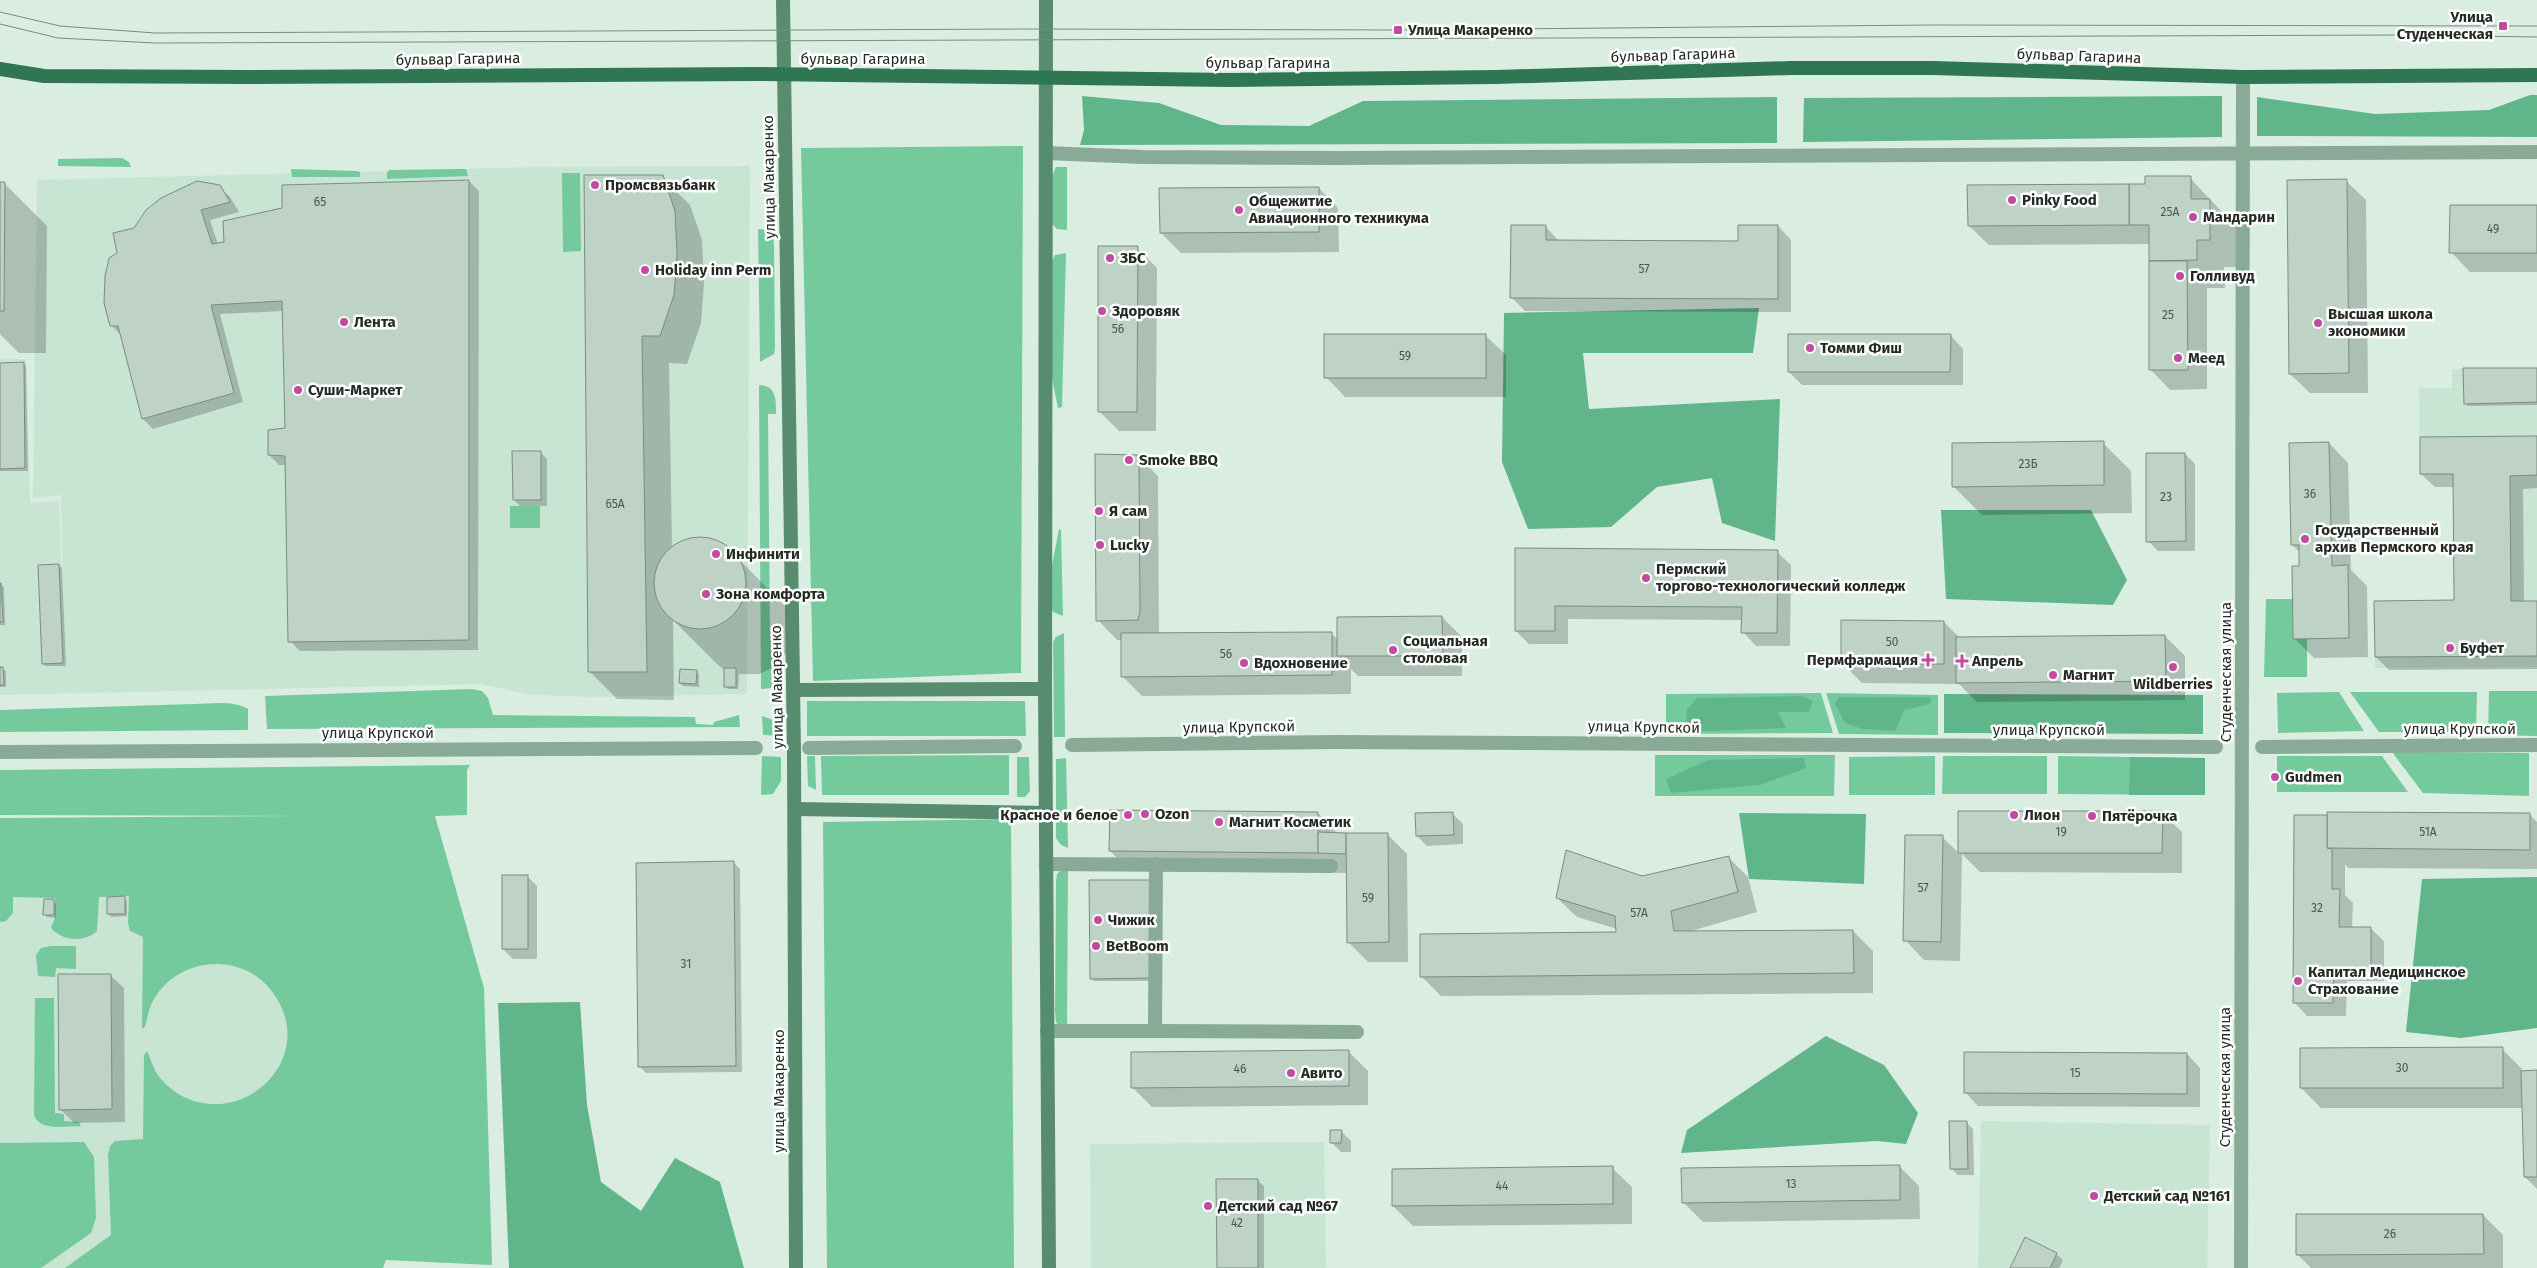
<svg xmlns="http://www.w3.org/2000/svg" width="2537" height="1268" font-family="'Fira Sans',sans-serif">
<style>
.built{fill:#c8e4d3}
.green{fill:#75ca9d}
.forest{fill:#60b68a}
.shadow{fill:#0003}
.building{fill:#bed2c6;stroke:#798c80}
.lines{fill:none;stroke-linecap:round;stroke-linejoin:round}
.pedestrian{stroke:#88aa96;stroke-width:14}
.minor{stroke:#88aa96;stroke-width:14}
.secondary{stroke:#578c6f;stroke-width:14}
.primary{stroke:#2f7653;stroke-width:14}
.tram{stroke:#7c8a82;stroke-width:1}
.poi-dot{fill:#c14ba1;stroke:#fff;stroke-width:2}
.labels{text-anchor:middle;stroke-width:5;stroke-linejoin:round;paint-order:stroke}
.number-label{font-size:12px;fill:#4a554f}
.poi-label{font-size:15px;font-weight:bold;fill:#242b27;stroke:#fff;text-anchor:start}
.street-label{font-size:15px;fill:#242b27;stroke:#fff}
</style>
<rect width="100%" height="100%" fill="#d9eee1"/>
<g class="built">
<path d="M750,166l-3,528 -150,3 -65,-2 -52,-11 -480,11v-336h26l4,144 29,-2 4,113 -2,-119 -28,3 4,-318 501,-13z"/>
<path d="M2537,368v299l-162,1 -1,-67 80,-1 -1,-126h-33l-1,-86h33v-19z"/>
<path d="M0,818l484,170 8,277 -106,-5 -3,8h-383z"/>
<path d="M1981,1121l229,4 -3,143h-229z"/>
<path d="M1324,1142l2,126h-235l-1,-124z"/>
</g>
<g class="green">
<path d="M1023,146l-2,527 -208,8 -12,-533z"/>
<path d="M122,158l7,4 2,5 -73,-1v-7z"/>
<path d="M1056,167h11v63l-10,-1 -6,-6v-44z"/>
<path d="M291,169l65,2 4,1v5h-68z"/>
<path d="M458,169h8l2,7 -81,3v-6l2,-3z"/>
<path d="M562,173h18l1,78 -18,1z"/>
<path d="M758,229l7,1 8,6 1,8 1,105 -1,5 -14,8z"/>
<path d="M1066,253l-4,154 -4,1 -9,-44 3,-103 3,-6z"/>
<path d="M759,385c18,1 17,15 17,29h-8l2,226 9,2 -2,39 -6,7 -10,1z"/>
<rect x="510" y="506" width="30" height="22"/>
<path d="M1059,529l2,1 2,86 -10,-4c-8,-23 2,-60 6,-83z"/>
<path d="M2266,599h26l15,40v38h-43z"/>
<path d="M1064,633l1,104h-11l-1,-95 3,-5z"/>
<path d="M472,689l10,2 6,7 5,17 202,2 1,7 17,1 1,-3 25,-7 1,12 -473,2 -2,-33z"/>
<path d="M2489,691h48v45l-49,-1z"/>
<path d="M2339,692l25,39 -86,2 -1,-40z"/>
<path d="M2350,692h127l-1,40h-97z"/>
<path d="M1821,693l12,40 -167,1v-40z"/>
<path d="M1826,693l112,2v40l-99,-1z"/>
<path d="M807,701h218l1,35h-219z"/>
<path d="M193,704c17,0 40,-4 55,5v21l-248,2v-22z"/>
<path d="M762,716l11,4 11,16 -21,-1z"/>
<path d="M2392,752l137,1v43l-106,-3z"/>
<path d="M1009,755v40h-187l-1,-39z"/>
<path d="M1655,755h180l-1,41h-179z"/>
<path d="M762,756l19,1v24l-8,13 -12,1z"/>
<path d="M807,756h8l1,34 -8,-4z"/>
<path d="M1935,756v39h-86v-38z"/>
<path d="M1943,756h104v38h-105z"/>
<path d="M2058,756l147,2v37l-147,-1z"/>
<path d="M2277,756h105l26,36h-131z"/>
<path d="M1017,757h12l1,34 -5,6h-8z"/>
<path d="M1066,758l2,90 -7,-3 -5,-7v-79z"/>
<path d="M470,765l-3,5v45l-32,1 49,172 8,277 -106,-5 -3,8h-318l46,-33 -3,-80 2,-9 5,-5 28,-2 1,-84 3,-4c3,6 5,14 9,21 5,9 15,17 24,23 62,34 135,-34 97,-96 -9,-15 -20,-25 -37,-31 -33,-12 -74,3 -89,37 -3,7 -4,15 -6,22l-3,2 1,-92 -13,-6 -2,-8 1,-27 -30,1 -2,34c-13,12 -35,10 -46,-3l4,-11v-19l-42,-1v16l-7,8 -6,1v-104l303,-2 -303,-1v-45z"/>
<path d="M1011,819l3,449h-187l-4,-446z"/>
<path d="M1062,869h6l-1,156 -8,1 -3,-4 -1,-11 1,-130 1,-7z"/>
<path d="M51,946h25v23l-20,-1 -1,9 -17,-1 -2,-21 5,-7z"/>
<path d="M35,998h19l1,115 9,1v7l15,1 2,4c-15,0 -41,6 -47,-11z"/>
<path d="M84,1142l10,15 2,61 -5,15 -50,35h-41v-125z"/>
</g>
<g class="forest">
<path d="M2530,95h7v42l-280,-1v-39l118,17 114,-4z"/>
<path d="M1082,96l77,7 62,22 88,1 54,-25 414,-4v46l-697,2 4,-15z"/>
<path d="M2222,96v41l-419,5 1,-44z"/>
<path d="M1759,308l-6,45h-170l6,56 191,-10 -5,142 -53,-18 -10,-45 -55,9 -46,40 -83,2 -26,-67 2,-149z"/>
<path d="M1941,510h150l36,70 -14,25 -167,-6z"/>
<path d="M1944,694l259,1v39l-259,-1z"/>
<path d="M1802,696l11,5 -4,11h-31l8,16 -101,4 2,-22 10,-12z"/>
<path d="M1838,697h93l-1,7 -26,6 -9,21 -32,-2 -18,-6 -10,-19z"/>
<path d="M2130,757l75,1v37h-76z"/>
<path d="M1804,758l2,10 -46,17 -89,8 -5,-14 42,-19z"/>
<path d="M1739,813l127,1 -2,70 -115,-5z"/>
<path d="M2537,877v151l-76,10 -55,-6 16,-153z"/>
<path d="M580,1002l7,103 14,77 40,29 34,-53 45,24 24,86h-235l-11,-265z"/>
<path d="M1826,1036l58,29 34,48 -12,31 -29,-3 -196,12 6,-23z"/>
</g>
<g class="shadow">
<path d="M662,177l28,28 12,35 2,43 -3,40 -14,41 -18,-1 3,185 15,-8 14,-2 14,2 12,7 57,58 6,13 -1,28 -6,12 -11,10 -13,6h-20l-1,15h-10l-3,-3v-16l-6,-4 -46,-46 1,80 -57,-1 -28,-28z"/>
<path d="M2190,178l47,50v39h-13l1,21h-18v101l-37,1 -19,-20 -1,-126 -161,1 -20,-19z"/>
<path d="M469,181l10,10 -1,459 -178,1 -10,-10 -4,-176h-7l-10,-10 17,-25 -3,-119 -63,3 23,88 -90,27 -10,-10 -21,-83 -11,-11 8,-72 16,-23 84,-43 11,10 9,15 -29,8 8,24z"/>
<path d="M2346,181l20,19 2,193h-58l-20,-19z"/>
<path d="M0,183h4l43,43 -1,127h-27l-19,-19z"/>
<path d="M1319,188l19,20 1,44 -158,1 -20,-20z"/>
<path d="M2537,207v65h-67l-19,-20z"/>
<path d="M1545,226l14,15 180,1 39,-16 13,14v72l-266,-1 -13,-13z"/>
<path d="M1137,248l20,20 -1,163h-37l-20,-20z"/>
<path d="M1950,335l13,14v36h-161l-13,-13z"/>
<path d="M1486,336l20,19v42h-161l-19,-20z"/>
<path d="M0,364h23l3,2 2,105h-28z"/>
<path d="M2537,369v36l-69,1 -3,-3z"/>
<path d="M2537,437v51l-14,1 1,113h13v67l-148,1 -13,-13 79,-56 -1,-114h-19l-14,-13z"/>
<path d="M2103,443l28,28 1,42 -150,2 -28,-28z"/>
<path d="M2329,443l19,20 3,107 16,16 1,71 -54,1 -20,-20 6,-86 -8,-7z"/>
<path d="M540,452l7,7v47h-27l-6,-6z"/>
<path d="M2185,454l10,10v87h-37l-10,-10z"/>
<path d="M1138,456l20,20 1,158 172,-1 7,7 104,-23 20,20v39h-104l-7,-7v25l-209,2 -20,-20v-36h-5l-19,-20z"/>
<path d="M1517,550l260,2 14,13 -1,81h-34l-13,-14v-12l-175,-1v25h-39l-13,-13z"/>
<path d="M59,565l3,3 4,98h-20l-3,-2z"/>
<path d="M0,584l4,3 1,38h-5z"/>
<path d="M1944,622l16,16 205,-2 20,20v44l-208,2 -18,-18 -97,-1 -20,-20z"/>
<path d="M0,668l6,3v16h-6z"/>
<path d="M697,671l2,3v13l-16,-1 -3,-3z"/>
<path d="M1960,812l202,1 20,19v41l-202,-1 -18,-18 -2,107 -36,-1 -19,-20 37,-103 18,17z"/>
<path d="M1318,813l20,21h49l20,20 1,108h-40l-19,-19 -1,-70 -218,-2 -20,-20z"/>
<path d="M1453,814l10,10v20l-36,2 -10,-10z"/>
<path d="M2529,814l8,8v47l-189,-1 -3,-4v31l8,8 -1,25h18l14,13v40h-37l-1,35h-39l-13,-14 1,-186z"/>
<path d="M1728,857l20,20 9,35 -70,20 166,-1 20,20v42l-432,3 -20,-20 196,-43v-4l-40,-12 -20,-19z"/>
<path d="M734,863l6,6 2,203 -96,1 -7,-7z"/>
<path d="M527,876l10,10v73h-24l-10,-10z"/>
<path d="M1091,882l63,99h-60l-3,-3z"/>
<path d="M124,898l3,3v15l-16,1 -2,-3z"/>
<path d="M53,901l3,3v14l-9,-1 -3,-3z"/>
<path d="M110,975l14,13 1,134 -51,1 -14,-14z"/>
<path d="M2502,1049l20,20v3l15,-1v118l-12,-12 -2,-69h-202l-20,-20z"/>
<path d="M1348,1051l20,20v34l-216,2 -20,-20z"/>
<path d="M2187,1054l13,14v39l-222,-1 -13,-14z"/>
<path d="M1966,1122l7,7 1,46h-16l-7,-7z"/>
<path d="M1341,1131l10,10v11h-10l-10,-10z"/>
<path d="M1899,1166l20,20 1,33 -217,3 -20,-20z"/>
<path d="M1612,1168l20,19v37l-219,2 -20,-20z"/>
<path d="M1257,1180l7,6v82h-46z"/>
<path d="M2483,1215l20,20v33h-192l-14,-14z"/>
<path d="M2056,1254l7,6 -4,8h-48z"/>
</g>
<g class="building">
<path d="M584,175h79l12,36 2,43 -3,41 -14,41h-18l5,336h-59z"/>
<path d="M2145,176h46v23h19v41h-13v20l-48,1v-36h-20v-41h16z"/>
<path d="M2347,179l2,194 -60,1 -2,-194z"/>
<path d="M469,180v460l-181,2 -3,-186 -17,-1v-25l17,-2 -3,-127 -71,4 23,88 -92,26 -24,-93h-8l-6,-23 1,-27 4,-18 8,-5 -4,-20 21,-5 12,-18 15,-12 36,-17 23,4 10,17 -29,8 11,34 12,-2 -1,-21 59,-13v-23z"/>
<path d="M0,182h5l-1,129h-4z"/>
<path d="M2129,184v41l-161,1 -1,-41z"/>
<path d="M1319,187v45l-159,1 -1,-45z"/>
<path d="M2450,205h87v48h-88z"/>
<path d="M1511,225h35v15l192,1v-16h40v74l-268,-1z"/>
<path d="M1098,246h40l-1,166h-39z"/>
<path d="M2149,261h38l1,109h-39z"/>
<rect x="1324" y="334" width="162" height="44"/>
<path d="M1788,334h163l-1,38h-162z"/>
<path d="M24,362l1,106 -25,1v-106z"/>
<path d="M2463,368h74v34l-73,2z"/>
<path d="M2537,436v39l-27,1 1,125h26v55l-162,1 -1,-56 80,-1 -1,-126h-33v-37z"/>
<path d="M2104,441v44l-152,2v-44z"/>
<path d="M2329,442l3,124 16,-1 1,73 -56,1 -1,-73h7v-21h-8l-2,-102z"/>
<path d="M512,451h29v49h-28z"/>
<path d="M2146,453h39l1,88 -40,1z"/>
<path d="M1095,454l44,1 1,157 -2,8 -42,1z"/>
<circle cx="700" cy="583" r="46"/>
<path d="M1515,548l263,2 -1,83h-36l1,-26 -187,-1v25h-40z"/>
<path d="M59,564l4,99 -21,1 -4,-99z"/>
<path d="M0,583h1l2,39h-3z"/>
<path d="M1442,616l1,40h-106v-39z"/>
<path d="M1841,620l103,1v43l-103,-1z"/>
<path d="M1332,632v43l-211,2v-44z"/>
<path d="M2165,635l1,46 -210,2v-46z"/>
<path d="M0,667h3l1,18h-4z"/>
<rect x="724" y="668" width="12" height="19"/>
<path d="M680,669l17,1 -1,14 -17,-1z"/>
<path d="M1110,810l208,2v41l-209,-2z"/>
<path d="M1958,811h205l-1,42h-204z"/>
<path d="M1453,812l1,23 -38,1 -1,-23z"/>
<path d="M2327,812l203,1v37l-203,-2z"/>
<path d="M2294,815h33v33l5,1v40h8l-1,38h32v41h-37l-1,35h-40z"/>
<path d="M1318,832l28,1v21l-28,-1z"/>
<path d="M1346,833h42l1,109 -42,1z"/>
<path d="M1905,835h38l-2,107 -38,-1z"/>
<path d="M1566,850l76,26 87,-20 9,36 -67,19 3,20 179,-1 1,43 -434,4v-43l196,-2 -1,-16 -59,-18z"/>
<path d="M734,861l2,205 -98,1 -2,-204z"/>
<rect x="502" y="875" width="26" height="74"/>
<path d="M1089,880h62l1,98 -62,1z"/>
<path d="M125,896v18h-18v-17z"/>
<path d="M44,899h10v16h-11z"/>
<path d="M58,974h53l1,135 -53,1z"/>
<path d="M2503,1047v41h-203v-40z"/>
<path d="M1349,1050v36l-218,2v-36z"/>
<path d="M1964,1052l223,1v41l-223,-1z"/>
<path d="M2537,1070v107h-13l-3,-106z"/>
<path d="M1949,1121h18l1,48h-18z"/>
<path d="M1330,1130h12l-1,13h-11z"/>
<path d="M1900,1165v35l-218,3 -1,-35z"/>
<path d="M1613,1166v38l-221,2v-37z"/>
<path d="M1216,1179h42v89h-41z"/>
<path d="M2296,1214h187l1,40 -188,1z"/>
<path d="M2025,1237l32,16 -7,15h-40z"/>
</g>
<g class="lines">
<g class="pedestrian">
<path d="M1072,745l263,-3 881,5"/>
<path d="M2262,747l275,-2"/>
<path d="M809,748l206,-2"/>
<path d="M0,752l756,-4"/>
</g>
<g class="minor">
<path d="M1046,153l97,4 194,1 1200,-6"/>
<path d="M1046,864l285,2"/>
<path d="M1047,1031h108l1,-167"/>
<path d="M1155,1031l202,1"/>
<path d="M2241,1268l2,-1191"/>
</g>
<g class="secondary">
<path d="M783,0l11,752 2,516"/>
<path d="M1046,0l-1,689 4,579"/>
<path d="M793,690l252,-1"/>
<path d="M795,809l252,4"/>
</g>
<path class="primary" d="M0,69l44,7 204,1 509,-3 473,6 266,-3 295,-9h142l310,9 294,-2"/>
<g class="tram">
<path d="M0,12l60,14 95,7 868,-4 375,1 534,-5 605,1"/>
<path d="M0,24l58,14 97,5 2248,-8 134,2"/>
</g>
</g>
<g class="poi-dot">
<rect x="2498" y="21" width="10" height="10" rx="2.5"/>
<rect x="1393" y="25" width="10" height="10" rx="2.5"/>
<circle cx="595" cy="185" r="5"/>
<circle cx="2012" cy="200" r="5"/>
<circle cx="1239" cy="210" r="5"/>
<circle cx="2193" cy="217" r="5"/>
<circle cx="1110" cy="258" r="5"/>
<circle cx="645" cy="270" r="5"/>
<circle cx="2180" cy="276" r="5"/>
<circle cx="1102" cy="311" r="5"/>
<circle cx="344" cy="322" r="5"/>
<circle cx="2318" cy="323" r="5"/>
<circle cx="1810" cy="348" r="5"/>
<circle cx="2178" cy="358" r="5"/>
<circle cx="298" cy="390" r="5"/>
<circle cx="1129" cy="460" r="5"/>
<circle cx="1099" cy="511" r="5"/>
<circle cx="2305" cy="539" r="5"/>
<circle cx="1100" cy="545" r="5"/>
<circle cx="716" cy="554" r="5"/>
<circle cx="1646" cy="578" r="5"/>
<circle cx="706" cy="594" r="5"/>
<circle cx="2450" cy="648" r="5"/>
<circle cx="1393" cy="650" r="5"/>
<path d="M1925.5 652.5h5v5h5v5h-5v5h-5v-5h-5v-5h5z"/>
<path d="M1959.5 653.5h5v5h5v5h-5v5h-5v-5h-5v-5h5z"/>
<circle cx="1244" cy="663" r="5"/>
<circle cx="2173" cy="667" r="5"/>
<circle cx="2053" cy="675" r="5"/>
<circle cx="2275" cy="777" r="5"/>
<circle cx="1145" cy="814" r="5"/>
<circle cx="1128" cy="815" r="5"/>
<circle cx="2014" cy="815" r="5"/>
<circle cx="2092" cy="816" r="5"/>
<circle cx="1219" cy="822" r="5"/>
<circle cx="1098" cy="920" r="5"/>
<circle cx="1096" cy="946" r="5"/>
<circle cx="2298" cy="981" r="5"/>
<circle cx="1291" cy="1073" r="5"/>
<circle cx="2094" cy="1196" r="5"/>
<circle cx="1208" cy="1206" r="5"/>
</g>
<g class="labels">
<g class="number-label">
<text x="320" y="206">65</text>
<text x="2170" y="216">25А</text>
<text x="2493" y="233">49</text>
<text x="1644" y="273">57</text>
<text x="2168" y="319">25</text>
<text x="1118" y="333">56</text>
<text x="1405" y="360">59</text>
<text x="2028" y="468">23Б</text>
<text x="2310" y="498">36</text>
<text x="2166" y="501">23</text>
<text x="615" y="508">65А</text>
<text x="1892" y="646">50</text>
<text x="1226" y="658">56</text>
<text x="2061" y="836">19</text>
<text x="2428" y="836">51А</text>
<text x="1923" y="892">57</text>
<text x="1368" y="902">59</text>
<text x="2317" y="912">32</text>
<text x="1639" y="917">57А</text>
<text x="686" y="968">31</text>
<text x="2402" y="1072">30</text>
<text x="1240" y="1073">46</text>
<text x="2075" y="1077">15</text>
<text x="1791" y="1188">13</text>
<text x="1502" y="1190">44</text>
<text x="1237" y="1227">42</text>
<text x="2390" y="1238">26</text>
</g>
<g class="poi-label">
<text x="2493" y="22" text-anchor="end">Улица<tspan x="2493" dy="17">Студенческая</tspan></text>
<text x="1408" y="35">Улица Макаренко</text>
<text x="605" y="190">Промсвязьбанк</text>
<text x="2022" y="205">Pinky Food</text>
<text x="1249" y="206">Общежитие<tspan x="1249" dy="17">Авиационного техникума</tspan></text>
<text x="2203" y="222">Мандарин</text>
<text x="1120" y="263">ЗБС</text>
<text x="655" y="275">Holiday inn Perm</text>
<text x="2190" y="281">Голливуд</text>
<text x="1112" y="316">Здоровяк</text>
<text x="2328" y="319">Высшая школа<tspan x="2328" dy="17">экономики</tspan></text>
<text x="354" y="327">Лента</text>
<text x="1820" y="353">Томми Фиш</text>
<text x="2188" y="363">Меед</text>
<text x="308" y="395">Суши-Маркет</text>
<text x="1139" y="465">Smoke BBQ</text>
<text x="1109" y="516">Я сам</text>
<text x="2315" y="535">Государственный<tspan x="2315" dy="17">архив Пермского края</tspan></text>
<text x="1110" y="550">Lucky</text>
<text x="726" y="559">Инфинити</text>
<text x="1656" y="574">Пермский<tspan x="1656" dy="17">торгово-технологический колледж</tspan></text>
<text x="716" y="599">Зона комфорта</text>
<text x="1403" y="646">Социальная<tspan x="1403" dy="17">столовая</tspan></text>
<text x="2460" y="653">Буфет</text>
<text x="1918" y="665" text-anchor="end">Пермфармация</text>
<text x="1972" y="666">Апрель</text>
<text x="1254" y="668">Вдохновение</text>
<text x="2063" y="680">Магнит</text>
<text x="2173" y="689" text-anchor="middle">Wildberries</text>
<text x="2285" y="782">Gudmen</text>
<text x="1155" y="819">Ozon</text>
<text x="1118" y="820" text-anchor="end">Красное и белое</text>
<text x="2024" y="820">Лион</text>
<text x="2102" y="821">Пятёрочка</text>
<text x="1229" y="827">Магнит Косметик</text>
<text x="1108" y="925">Чижик</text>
<text x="1106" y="951">BetBoom</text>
<text x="2308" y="977">Капитал Медицинское<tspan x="2308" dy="17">Страхование</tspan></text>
<text x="1301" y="1078">Авито</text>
<text x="2104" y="1201">Детский сад №161</text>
<text x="1218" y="1211">Детский сад №67</text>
</g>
<g class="street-label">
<text transform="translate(1673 55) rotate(-2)" y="5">бульвар Гагарина</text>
<text transform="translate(2079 56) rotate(2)" y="5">бульвар Гагарина</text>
<text transform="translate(458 59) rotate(-1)" y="5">бульвар Гагарина</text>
<text x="863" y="64">бульвар Гагарина</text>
<text x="1268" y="68">бульвар Гагарина</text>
<text transform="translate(769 177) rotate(-91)" y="5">улица Макаренко</text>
<text transform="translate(2226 672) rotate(-90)" y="5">Студенческая улица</text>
<text transform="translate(777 687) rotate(-91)" y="5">улица Макаренко</text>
<text transform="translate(1239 727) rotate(-1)" y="5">улица Крупской</text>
<text transform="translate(1644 727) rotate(1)" y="5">улица Крупской</text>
<text x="2460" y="734">улица Крупской</text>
<text x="2049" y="735">улица Крупской</text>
<text x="378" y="738">улица Крупской</text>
<text transform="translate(2225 1077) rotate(-90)" y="5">Студенческая улица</text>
<text transform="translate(779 1091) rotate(-90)" y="5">улица Макаренко</text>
</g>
</g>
</svg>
